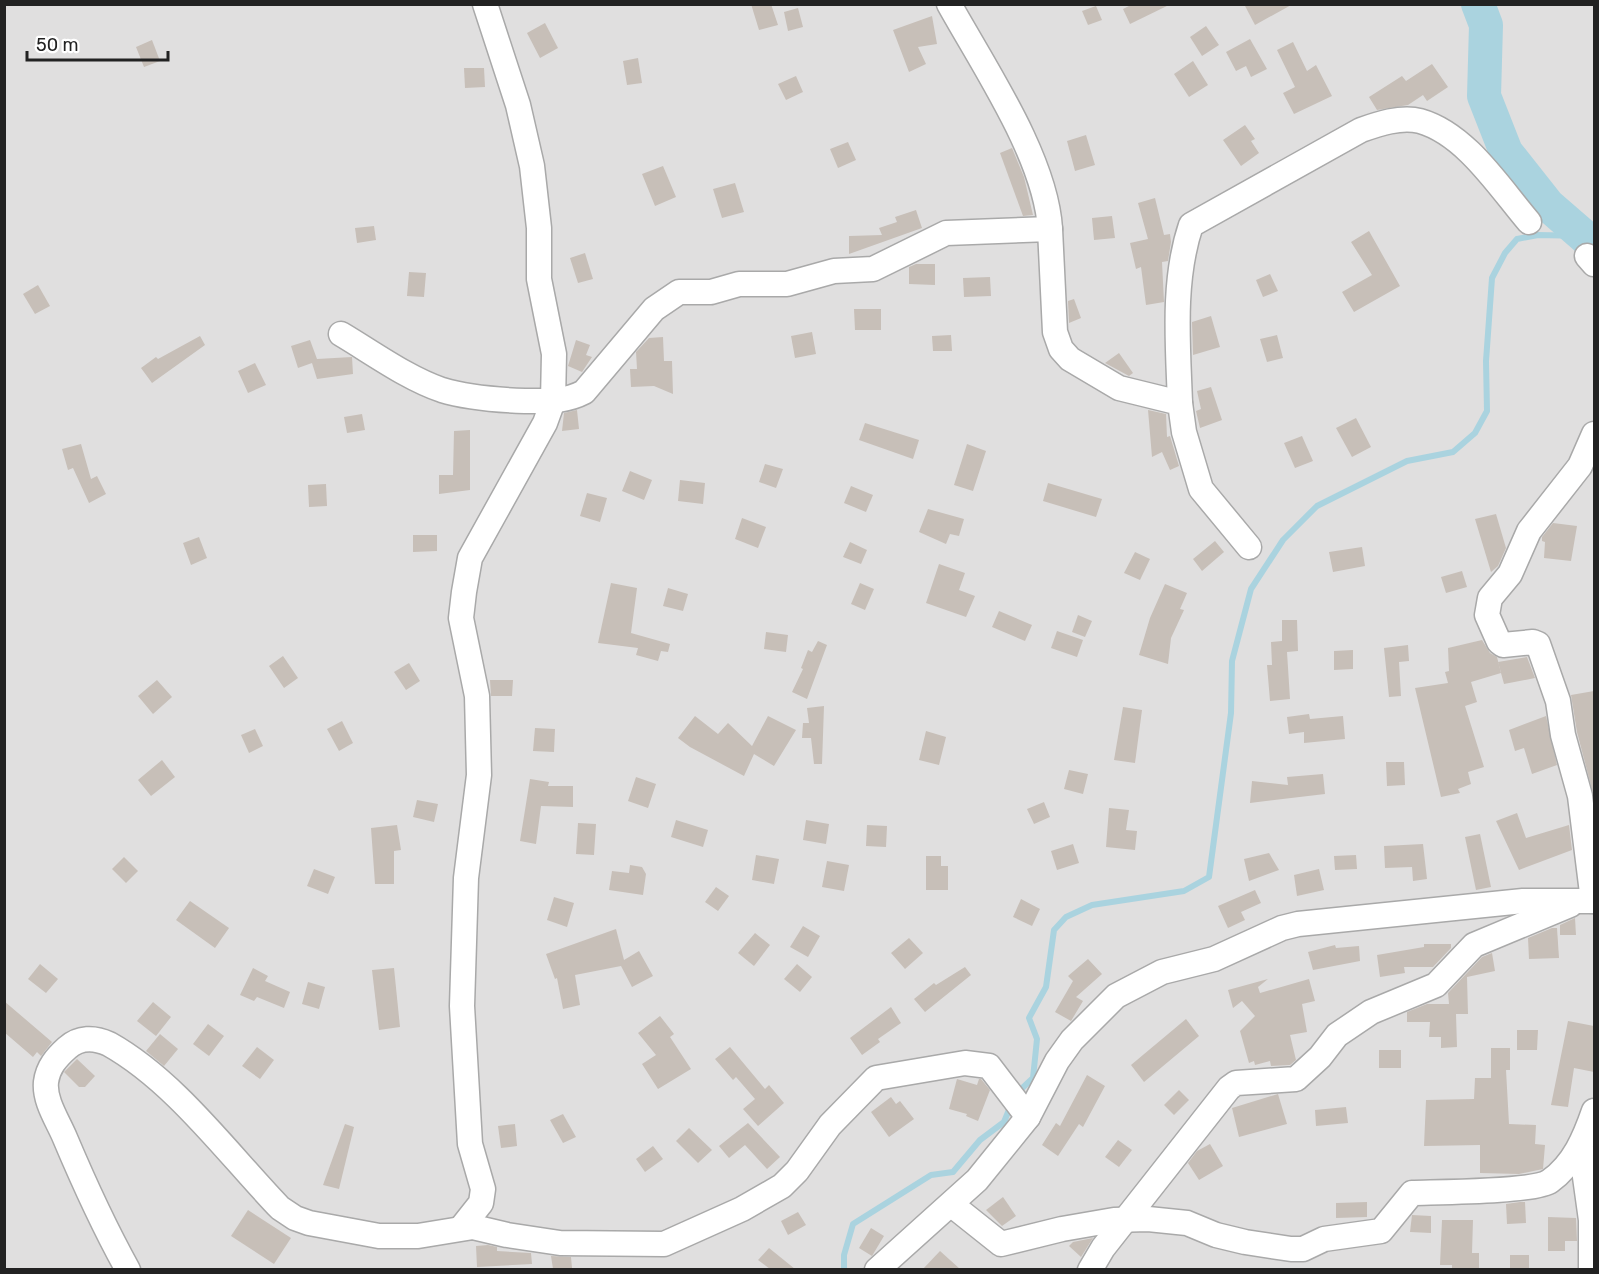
<svg xmlns="http://www.w3.org/2000/svg" width="1599" height="1274" font-family="Rubik,sans-serif">
<style>
.residential{fill:#e0dfdf}
.lines{fill:none;stroke-linecap:round;stroke-linejoin:round}
.stream{stroke:#aad3df;stroke-width:6}
.river{stroke:#aad3df;stroke-width:34}
.building{fill:#c7bfb8}
.minor-casing{stroke:#a9a9a9;stroke-width:27}
.minor{stroke:#fff;stroke-width:24}
</style>
<rect width="100%" height="100%" fill="#f2efe9"/>
<rect class="residential" x="5" y="5" width="1589" height="1264"/>
<g class="lines">
<g class="stream">
<path d="M1017,1093l16,-15 4,-39 -8,-21 17,-31 8,-57 12,-13 26,-12 92,-14 25,-14 22,-164 1,-52 19,-72 32,-49 34,-34 90,-45 46,-9 22,-19 12,-22 -1,-50 6,-83 13,-25 12,-14 21,-4 47,1"/>
<path d="M844,1270v-15l9,-31 78,-49 22,-3 27,-32 24,-18 7,-17"/>
</g>
<path class="river" d="M1478,4l8,21 -2,71 22,56 42,53 46,40"/>
</g>
<g class="building">
<path d="M751,4h20l7,21 -19,5z"/>
<path d="M1133,4h38l-41,20 -7,-15z"/>
<path d="M1244,4h49l-38,21z"/>
<path d="M1096,6l6,14 -14,5 -6,-14z"/>
<path d="M798,8l5,19 -15,4 -4,-19z"/>
<path d="M932,16l5,28 -19,3 8,17 -17,8 -16,-42z"/>
<path d="M545,23l13,25 -18,10 -13,-25z"/>
<path d="M1206,26l13,19 -17,11 -12,-19z"/>
<path d="M1250,39l17,30 -16,8 -5,-11 -10,5 -10,-19z"/>
<path d="M152,40l8,21 -16,6 -8,-20z"/>
<path d="M1293,42l14,29 9,-6 16,31 -38,18 -11,-21 12,-6 -18,-37z"/>
<path d="M638,58l4,25 -15,2 -4,-24z"/>
<path d="M1193,61l15,24 -19,12 -15,-23z"/>
<path d="M1432,64l16,23 -21,14 -4,-6 -15,10 -31,5 -8,-13 33,-21 4,5z"/>
<path d="M464,68h20l1,19 -20,1z"/>
<path d="M796,76l7,16 -17,8 -8,-16z"/>
<path d="M1245,125l10,14 -4,2 8,12 -18,13 -18,-26z"/>
<path d="M1086,135l9,30 -20,6 -8,-30z"/>
<path d="M848,142l8,18 -18,8 -8,-19z"/>
<path d="M1012,148l12,29 9,38 -10,1 -23,-63z"/>
<path d="M663,166l13,31 -21,9 -13,-32z"/>
<path d="M735,183l9,29 -22,6 -9,-29z"/>
<path d="M1155,198l9,37 6,-1 1,8 -3,19 -6,1 2,40 -18,3 -5,-38 -5,2 -6,-26 18,-4 -10,-36z"/>
<path d="M916,210l6,18 -73,26v-18l33,-1 -3,-7 18,-6 -2,-5z"/>
<path d="M1112,216l3,22 -21,2 -2,-22z"/>
<path d="M374,226l2,14 -19,3 -2,-15z"/>
<path d="M1369,231l31,55 -46,26 -12,-20 30,-17 -21,-33z"/>
<path d="M585,253l8,26 -15,4 -8,-25z"/>
<path d="M916,264h19v21l-26,-1v-17z"/>
<path d="M409,272l17,1 -2,24 -17,-1z"/>
<path d="M1270,274l8,17 -15,6 -7,-17z"/>
<path d="M990,277l1,19 -27,1 -1,-19z"/>
<path d="M38,285l12,21 -15,8 -12,-20z"/>
<path d="M1074,299l7,19 -12,5 -1,-22z"/>
<path d="M854,309h27v21h-26z"/>
<path d="M1211,316l9,31 -27,8 -1,-33z"/>
<path d="M812,332l4,22 -21,4 -4,-22z"/>
<path d="M951,335l1,16h-19l-1,-15z"/>
<path d="M1277,335l6,23 -16,4 -7,-23z"/>
<path d="M200,336l5,9 -53,38 -11,-15 15,-11 2,2z"/>
<path d="M663,337l1,24h8l1,33 -19,-8 -23,1 -1,-18h7l-1,-17 13,-14z"/>
<path d="M310,340l7,19 35,-2 1,17 -36,5 -5,-16 -14,5 -7,-22z"/>
<path d="M576,340l14,5 -4,10 6,2 -10,15 -14,-6z"/>
<path d="M1119,353l14,20 -4,3 -24,-13z"/>
<path d="M255,363l11,22 -18,8 -10,-22z"/>
<path d="M1211,387l11,33 -22,8 -4,-17 5,-2 -4,-18z"/>
<path d="M577,410l2,19 -17,2 2,-18z"/>
<path d="M1148,410l18,4 1,23 3,-1 9,30 -9,4 -8,-18 -10,5z"/>
<path d="M362,414l3,16 -18,3 -3,-16z"/>
<path d="M1356,418l15,29 -19,10 -16,-29z"/>
<path d="M865,423l54,17 -6,19 -54,-19z"/>
<path d="M470,430v60l-31,4v-19h14l1,-44z"/>
<path d="M1302,436l11,25 -18,7 -11,-25z"/>
<path d="M81,444l10,35 6,-3 9,18 -17,9 -16,-35 -5,2 -6,-21z"/>
<path d="M967,444l19,7 -13,40 -19,-6z"/>
<path d="M765,464l18,5 -7,19 -17,-6z"/>
<path d="M630,471l22,9 -8,20 -22,-9z"/>
<path d="M680,480l25,3 -2,21 -25,-3z"/>
<path d="M1048,483l54,16 -6,18 -53,-16z"/>
<path d="M326,484l1,22 -18,1 -1,-22z"/>
<path d="M851,486l22,9 -7,17 -22,-9z"/>
<path d="M587,493l20,5 -7,24 -20,-6z"/>
<path d="M928,509l36,10 -5,17 -9,-2 -4,10 -27,-12z"/>
<path d="M1496,514l10,34 -8,18 -7,6 -16,-53z"/>
<path d="M742,518l24,9 -8,21 -23,-9z"/>
<path d="M1553,523l24,3 -6,35 -27,-3 1,-16 -3,-1v-4z"/>
<path d="M413,535h24v16l-24,1z"/>
<path d="M199,537l8,21 -16,7 -8,-22z"/>
<path d="M1215,541l9,11 -22,19 -9,-12z"/>
<path d="M850,542l17,8 -6,14 -18,-7z"/>
<path d="M1362,547l3,19 -32,6 -4,-20z"/>
<path d="M1135,552l15,7 -10,21 -16,-7z"/>
<path d="M939,564l26,9 -6,17 16,6 -9,21 -40,-14z"/>
<path d="M1462,571l5,16 -21,6 -5,-16z"/>
<path d="M611,583l26,5 -6,45 39,11 -2,8 -7,-1 -3,10 -22,-6 2,-7 -40,-5z"/>
<path d="M860,583l14,6 -9,21 -14,-6z"/>
<path d="M1165,584l22,9 -7,16 4,1 -13,28 -3,26 -29,-9 11,-37z"/>
<path d="M668,588l20,6 -5,17 -20,-5z"/>
<path d="M999,611l33,14 -7,16 -33,-14z"/>
<path d="M1078,615l14,6 -7,16 -13,-5z"/>
<path d="M1282,620h15l1,31 -11,1 3,47 -20,2 -3,-36h5l-1,-23 11,-1z"/>
<path d="M1057,631l26,9 -6,17 -26,-9z"/>
<path d="M766,632l22,3 -2,17 -22,-3z"/>
<path d="M1482,640l8,13 7,4 4,16 -30,9 6,20 -12,4 19,61 -16,5 3,12 -13,5 2,4 -19,4 -26,-109 33,-5 -3,-11 4,-1 -1,-23z"/>
<path d="M818,641l9,4 -20,54 -15,-7 11,-23 -2,-1 7,-18 4,2z"/>
<path d="M1408,645l1,16 -10,1 2,34 -12,1 -5,-49z"/>
<path d="M1353,650v19l-19,1v-19z"/>
<path d="M283,656l15,22 -14,10 -15,-22z"/>
<path d="M1527,657l8,21 -31,6 -6,-22z"/>
<path d="M409,663l11,18 -14,9 -12,-18z"/>
<path d="M157,680l15,17 -19,17 -15,-18z"/>
<path d="M490,680h23l-1,16h-21z"/>
<path d="M1594,691v106l-17,-65 -6,-37z"/>
<path d="M824,706l-2,58h-8l-3,-26h-9l1,-15h6l-2,-15z"/>
<path d="M1123,707l19,3 -7,53 -21,-3z"/>
<path d="M1309,714l1,5 33,-3 2,23 -41,4v-11l-15,2 -2,-17z"/>
<path d="M695,716l23,18 10,-11 24,23 16,-30 28,14 -22,36 -20,-12 -10,22 -54,-29 -12,-9z"/>
<path d="M1546,716l11,49 -25,9 -8,-26 -9,3 -6,-21z"/>
<path d="M342,721l11,22 -14,8 -12,-22z"/>
<path d="M535,728l20,1 -1,23 -21,-1z"/>
<path d="M255,729l8,17 -14,7 -8,-18z"/>
<path d="M926,731l20,6 -7,28 -20,-5z"/>
<path d="M162,760l13,17 -24,19 -13,-16z"/>
<path d="M1386,762h18l1,23 -18,1z"/>
<path d="M1069,770l19,4 -5,20 -19,-5z"/>
<path d="M1323,774l2,20 -75,9 2,-22 36,4 -1,-8z"/>
<path d="M636,777l20,7 -8,24 -20,-7z"/>
<path d="M530,779l19,3 -1,4h25v21l-32,-1 -5,38 -16,-3z"/>
<path d="M417,800l21,4 -4,18 -21,-5z"/>
<path d="M1044,802l6,15 -16,7 -7,-15z"/>
<path d="M1109,808l20,2 -3,20 11,1 -2,19 -29,-3z"/>
<path d="M1517,813l9,25 43,-13 3,25 -53,20 -23,-49z"/>
<path d="M676,820l32,10 -5,17 -32,-10z"/>
<path d="M806,820l23,4 -3,20 -23,-4z"/>
<path d="M578,823l18,1 -2,31 -18,-1z"/>
<path d="M397,825l4,25 -7,1v33h-19l-4,-56z"/>
<path d="M867,825l20,1 -1,21 -20,-1z"/>
<path d="M1480,834l11,53 -15,3 -11,-53z"/>
<path d="M1073,844l6,19 -22,7 -6,-19z"/>
<path d="M1423,844l4,35 -14,2 -1,-14 -27,1 -1,-22z"/>
<path d="M1269,853l10,17 -30,11 -5,-22z"/>
<path d="M756,855l23,4 -5,25 -22,-4z"/>
<path d="M1356,855l1,14 -22,1 -1,-14z"/>
<path d="M926,856h15v10h7v24h-22z"/>
<path d="M124,857l14,14 -12,12 -14,-14z"/>
<path d="M827,861l22,4 -5,26 -22,-4z"/>
<path d="M630,865l12,2 4,7 -3,21 -34,-5 3,-19 17,2z"/>
<path d="M314,869l21,8 -7,17 -21,-8z"/>
<path d="M1319,869l5,21 -27,6 -3,-21z"/>
<path d="M716,887l13,9 -11,15 -13,-9z"/>
<path d="M1255,890l6,13 -20,9 4,8 -17,8 -10,-22z"/>
<path d="M554,897l20,6 -7,24 -20,-7z"/>
<path d="M1021,899l19,10 -8,17 -19,-9z"/>
<path d="M190,901l39,27 -14,20 -39,-28z"/>
<path d="M1575,918l1,17h-16v-10z"/>
<path d="M803,926l17,10 -12,21 -18,-10z"/>
<path d="M1552,928h5l2,30 -30,1 -1,-21z"/>
<path d="M616,929l8,31 15,-9 14,25 -21,11 -11,-21 -46,9 5,30 -17,4 -6,-31 -2,1 -9,-25z"/>
<path d="M755,933l15,12 -16,21 -16,-13z"/>
<path d="M909,938l14,15 -18,16 -14,-16z"/>
<path d="M1424,944h27v4l-18,19h-29l1,6 -25,4 -3,-22 47,-8z"/>
<path d="M1335,945l1,3 23,-2 1,15 -47,9 -5,-18z"/>
<path d="M1492,953l3,18 -28,6 1,37h-12l1,33 -16,1v-11h-12l1,-15h-23v-10l20,-8h22l-1,-11 34,-36z"/>
<path d="M1088,959l14,15 -26,23 7,4 -12,20 -16,-9 18,-31 -5,-5z"/>
<path d="M40,964l18,15 -12,14 -18,-14z"/>
<path d="M797,964l15,13 -12,15 -16,-13z"/>
<path d="M965,967l6,8 -46,37 -11,-13 20,-16 2,2z"/>
<path d="M253,968l15,8 -3,5 25,11 -6,16 -27,-11 -3,4 -14,-6z"/>
<path d="M394,968l6,59 -21,3 -7,-60z"/>
<path d="M1268,979l-10,8 2,6 49,-14 6,22 -13,3 5,28 -17,3 6,25 -6,5 -19,1 -1,-5 -15,4 -1,-4 -5,2 -9,-32 15,-15 -13,-15 -9,7 -5,-18z"/>
<path d="M308,982l17,5 -6,22 -17,-5z"/>
<path d="M4,1001l48,41 -11,14 -4,-4 -4,5 -29,-25z"/>
<path d="M153,1002l18,15 -15,19 -19,-15z"/>
<path d="M891,1007l10,16 -23,16 2,3 -18,13 -12,-17z"/>
<path d="M660,1016l14,18 -4,3 21,32 -33,20 -16,-25 14,-9 -18,-22z"/>
<path d="M1186,1019l13,17 -55,46 -13,-17z"/>
<path d="M1568,1021l26,5v46l-20,-4 -6,39 -17,-2z"/>
<path d="M208,1024l16,12 -15,20 -16,-12z"/>
<path d="M1517,1030h21l-1,20h-20z"/>
<path d="M160,1034l18,15 -14,17 -18,-15z"/>
<path d="M257,1047l17,13 -14,19 -18,-13z"/>
<path d="M730,1047l35,42 4,-4 15,18 -26,23 -15,-17 12,-10 -19,-22 -3,3 -18,-21z"/>
<path d="M1491,1048h19v22h-4l3,54 27,1 -1,19 10,1 -2,24 -24,5 -39,-1v-28l-56,1 2,-46 48,-1 1,-21h16z"/>
<rect x="1379" y="1050" width="22" height="18"/>
<path d="M77,1059l18,17 -10,11h-6l-15,-15z"/>
<path d="M1087,1075l18,11 -22,41 -4,-3 -21,32 -16,-11 14,-22 4,3z"/>
<path d="M957,1079l20,6 2,-6h2l9,11 -12,31 -12,-5 1,-2 -18,-5z"/>
<path d="M1179,1090l10,10 -15,15 -10,-10z"/>
<path d="M1278,1094l9,30 -48,13 -7,-29z"/>
<path d="M891,1097l5,7 4,-3 14,18 -25,18 -18,-25z"/>
<path d="M1346,1107l2,16 -32,3 -1,-16z"/>
<path d="M563,1114l13,23 -13,6 -13,-23z"/>
<path d="M748,1123l32,34 -13,12 -22,-24 -16,13 -10,-12z"/>
<path d="M345,1124l9,3 -15,62 -16,-4z"/>
<path d="M515,1124l2,22 -16,2 -3,-22z"/>
<path d="M689,1128l23,22 -14,13 -22,-22z"/>
<path d="M1118,1140l14,10 -13,17 -14,-10z"/>
<path d="M1210,1144l13,22 -24,14 -11,-17 9,-12z"/>
<path d="M653,1146l10,13 -18,13 -9,-13z"/>
<path d="M1003,1197l13,19 -14,10 -16,-16z"/>
<path d="M1367,1202v15l-31,1v-15z"/>
<path d="M1520,1202h5l1,21 -19,1 -1,-20z"/>
<path d="M248,1210l43,28 -17,26 -43,-28z"/>
<path d="M798,1212l8,13 -18,10 -7,-14z"/>
<path d="M1412,1215l19,1v17l-21,-1z"/>
<path d="M1548,1217l28,1 1,23h-12v10h-17z"/>
<path d="M1442,1220h31l-1,33h7v16h-27v-4h-12z"/>
<path d="M871,1228l13,8 -12,20 -13,-8z"/>
<path d="M1093,1238l-12,19 -12,-11 4,-4z"/>
<path d="M488,1245l9,2v4l34,2 1,11 -55,3 -1,-21z"/>
<path d="M769,1248l26,21h-25l-12,-9z"/>
<path d="M940,1251l20,18h-37z"/>
<rect x="1510" y="1255" width="19" height="14"/>
<path d="M551,1256l20,1 1,11 -19,1z"/>
</g>
<g class="lines">
<defs>
<g id="minor">
<path d="M949,4c35,63 97,154 101,225"/>
<path d="M1587,256l7,8"/>
<path d="M341,334c32,19 66,44 101,56 26,8 56,10 83,11 21,0 40,1 59,-9l70,-83 25,-17h32l28,-8h48l47,-13 39,-2 73,-36 104,-4 5,103 6,17 9,10 49,29 61,15 4,29 17,57 48,58"/>
<path d="M1180,403c-2,-58 -8,-122 11,-178l170,-95c17,-6 40,-14 59,-9 46,13 79,66 109,101"/>
<path d="M1593,901l-13,-105 -17,-61 -5,-34 -20,-57 -5,-2 -30,3 -4,-3 -12,-27 3,-17 20,-24 19,-43 51,-65 14,-32"/>
<path d="M1581,1148l10,72v50"/>
<path d="M952,1205l49,39 61,-15 52,-9 34,-1 39,4 29,12 29,7 46,7h12l21,-10 57,-8 31,-38c24,-1 123,-1 138,-12 24,-17 35,-44 44,-70"/>
<path d="M462,1227l19,-24 2,-14 -13,-45 -8,-138 4,-128 13,-103 -2,-79 -16,-78 3,-26 6,-34 75,-135 8,-22 1,-47 -15,-75v-51l-7,-62 -14,-61 -33,-101"/>
<path d="M128,1270c-24,-43 -44,-87 -63,-132 -7,-17 -21,-37 -19,-56 2,-15 10,-24 21,-34 12,-11 27,-11 42,-4 66,37 119,110 171,164l15,10 14,5 70,13h39l55,-9 34,8 53,8 104,1 78,-35 40,-23 15,-15 33,-46 46,-47 89,-15 24,3 39,51"/>
<path d="M877,1270l100,-90 51,-63 29,-56 15,-21 44,-44 46,-24 52,-13 68,-31 16,-4 225,-23h71"/>
<path d="M1090,1270l13,-22 126,-160 7,-5 60,-4 24,-22 17,-22 34,-23 65,-27 38,-40 96,-40"/>
</g>
</defs>
<use href="#minor" class="minor-casing"/>
<use href="#minor" class="minor"/>
</g>
<rect width="1599" height="1274" fill="none" stroke="#222222" stroke-width="12"/>
<path d="M27 51v9h141v-9" fill="none" stroke="#222222" stroke-width="3"/>
<text x="36" y="51" font-size="18" fill="#222222" stroke="#ffffff" stroke-width="4.5" paint-order="stroke">50 m</text>
</svg>
